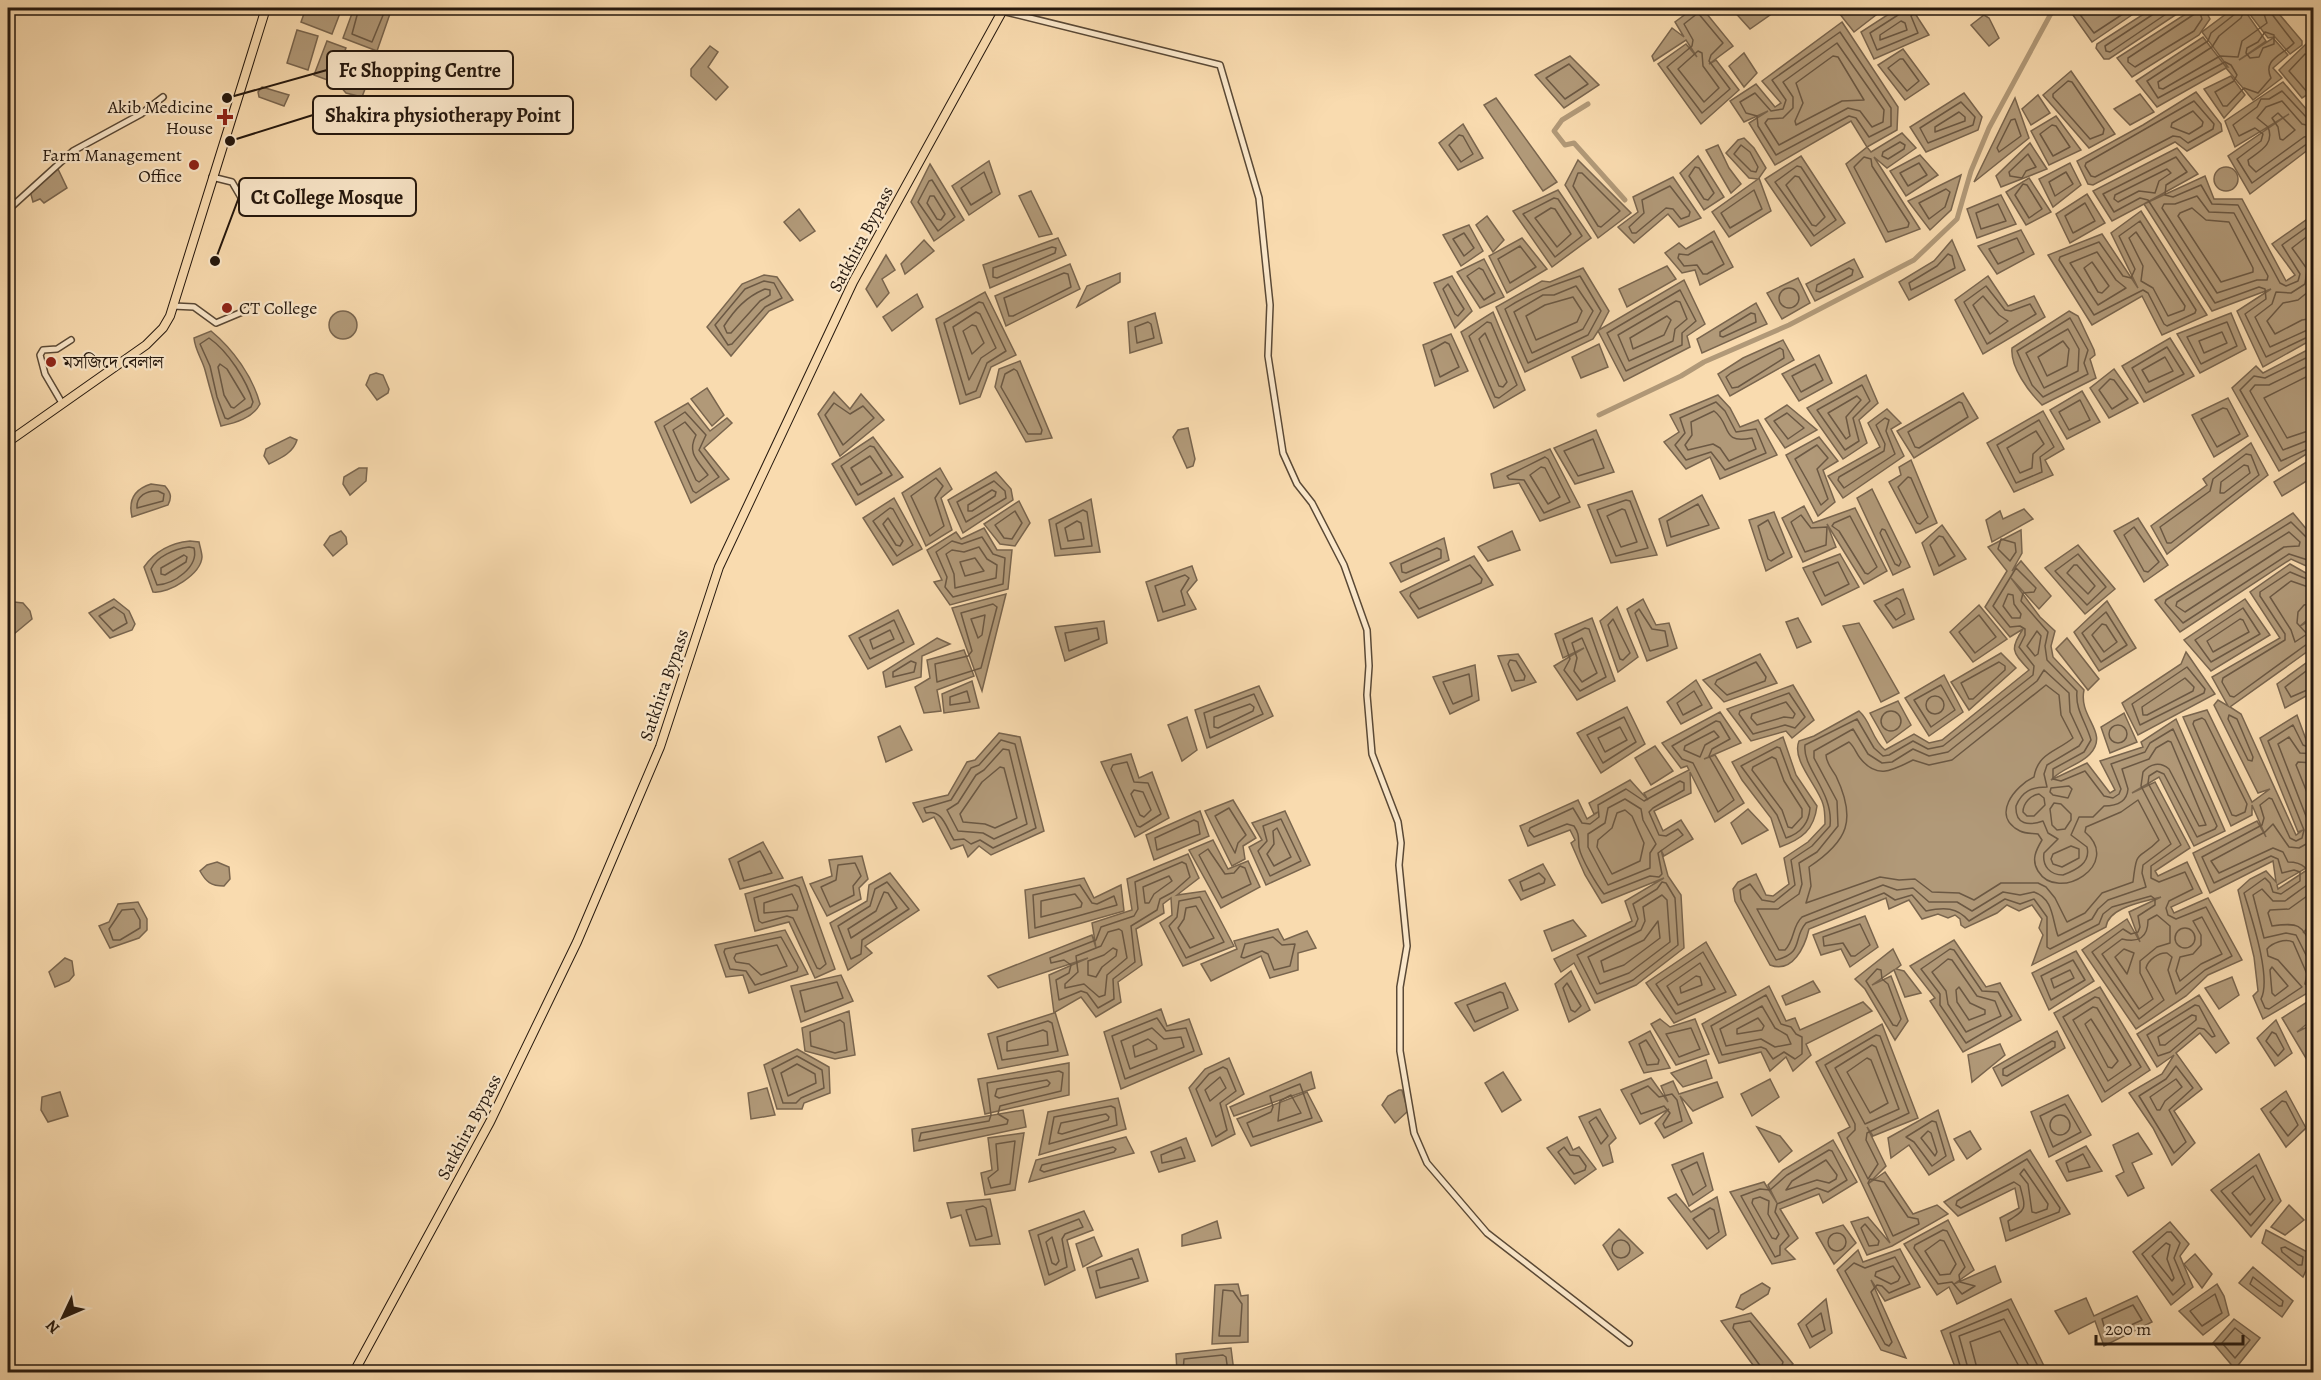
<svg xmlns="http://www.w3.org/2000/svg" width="2321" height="1380" font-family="Alegreya,'Noto Serif Bengali',serif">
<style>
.water{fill:#b19978;stroke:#79654e;stroke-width:1.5}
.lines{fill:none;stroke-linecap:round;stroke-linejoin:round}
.shore{stroke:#6b5843;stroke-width:1.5}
.stream{stroke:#79654e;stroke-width:1.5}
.canal{stroke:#b19978;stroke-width:5}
.minor-casing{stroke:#5a4936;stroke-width:8}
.highway-casing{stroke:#25180e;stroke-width:10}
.minor{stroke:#fbe8cb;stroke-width:5}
.highway{stroke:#f9dbaf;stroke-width:8}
.poi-dot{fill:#8f2418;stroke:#fbe8cb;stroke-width:2}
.labels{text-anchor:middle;stroke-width:4.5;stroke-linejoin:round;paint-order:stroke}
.poi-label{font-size:18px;fill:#25180e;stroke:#fbe8cb;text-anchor:end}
.street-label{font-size:18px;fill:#25180e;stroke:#fbe8cb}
.leader{fill:none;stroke:#25180e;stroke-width:2}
.callout-dot{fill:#25180e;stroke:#fbe8cb;stroke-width:2}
.callout{fill:#fbe8cb;stroke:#25180e;stroke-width:2}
.callout-label{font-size:20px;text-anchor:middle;font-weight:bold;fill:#25180e}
</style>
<rect width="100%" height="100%" fill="#f9dbaf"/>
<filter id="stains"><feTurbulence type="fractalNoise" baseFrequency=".00333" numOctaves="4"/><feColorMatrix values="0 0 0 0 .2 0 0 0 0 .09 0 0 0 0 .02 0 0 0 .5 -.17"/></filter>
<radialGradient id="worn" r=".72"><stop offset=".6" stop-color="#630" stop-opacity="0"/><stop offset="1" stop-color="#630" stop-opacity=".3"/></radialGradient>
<g class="water">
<path d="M306,8h36l-10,26 -31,-12z"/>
<path d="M354,8h38l-15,43 -34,-13z"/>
<path d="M1694,8h8l31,38 -24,18 7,-4 23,30 -38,34 -43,-60 28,-20 11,13 -11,-17 -32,21 -2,-5 20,-28 12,9 -9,-15z"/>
<path d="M1731,8h49l-30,21z"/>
<path d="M1835,8h50l-31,24z"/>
<path d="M1898,8h29l-11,7 13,20 -55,24 -13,-27z"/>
<path d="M2068,8h74l-50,34z"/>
<path d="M2153,8h33l-77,51h-5l-8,-11 1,-4z"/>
<path d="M2195,8h9l6,11 -11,16 -67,42 -15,-19z"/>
<path d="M2234,8h9l23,33 -27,19 34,-22 15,17 -15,13 9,10 -29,22 -27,-32 -69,39 -21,-26 67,-44 23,30h2l-26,-35z"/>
<path d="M2245,8h29l28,33v4l-12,9 -15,-17 -7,1z"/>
<path d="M1984,15l5,3 10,20 -10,8 -18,-21z"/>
<path d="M1842,22l56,85 -1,23 -30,17 4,5 31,-19 14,15 -29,20 -13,-11 46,72 -34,13 -40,-78 21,-17 -16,-26 -76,44 -26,-42 19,-12 -24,11 -14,-21 26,-17 19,23 6,-4 -19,-22z"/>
<path d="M297,30l21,6 -10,34 -21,-7z"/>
<path d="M327,41l19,7 -13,34 -19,-7z"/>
<path d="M2306,44l7,7v40l-11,7 -23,-28z"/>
<path d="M710,46l8,6 -10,15 20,20 -12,13 -25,-24v-7z"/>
<path d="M1903,49l26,35 -24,16 -27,-35z"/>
<path d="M353,52l19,9v9l-10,27 -16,-4 -6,-7 4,-20z"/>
<path d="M1744,53l13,20 -13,14 -15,-21z"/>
<path d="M1570,56l29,29 -35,23 -29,-33z"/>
<path d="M2071,71l44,63 -26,14 -46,-53z"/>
<path d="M2231,76l14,19 -21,23 -20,-29z"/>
<path d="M2283,82l30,35v29l-63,48 -22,-38 61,-42 -54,33 -10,-26z"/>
<path d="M262,87l27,8 -5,11 -25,-9 -1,-5z"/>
<path d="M2196,92l25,32 1,7 -35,20 -12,-9 -82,43 -5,-1 -11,-23 66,-36z"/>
<path d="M1964,93l18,24 -4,13 -52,22 -16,-25z"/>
<path d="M2140,94l14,18 -24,13 -16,-16z"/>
<path d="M2038,95l12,18 -19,12 -9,-16z"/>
<path d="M1496,98l61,84 -14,9 -59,-86z"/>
<path d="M2015,98l14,40 -55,44z"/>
<path d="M2056,116l25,34 -32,15 -18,-34z"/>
<path d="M1463,124l20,34 -25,12 -19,-27z"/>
<path d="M1744,138l10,10 12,20 -7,10 12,33 -42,26 -17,-25 46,-33 -9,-1 -23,-25 12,-13z"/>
<path d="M2030,143l17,26 -46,18 -5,-11z"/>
<path d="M1718,145l11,23 12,16 -10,9 -25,-43z"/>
<path d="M2177,148l21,26 -54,30 61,-28 9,23h28l44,82 9,-6 -23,-31 41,-29v124l-50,28 -26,-56 34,-22 -59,22 -68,-107 -32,17 -19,-30z"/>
<path d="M1920,155l18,20 -32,21 -16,-25z"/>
<path d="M1698,156l26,41 -20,13 -24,-37z"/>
<path d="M1801,156l44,67 -34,23 -46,-67z"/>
<path d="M1578,160l53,53 -33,25 -33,-53z"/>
<path d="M989,161l11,33 -31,21 -17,-29z"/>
<path d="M2070,163l11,22 -28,22 -14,-28z"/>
<path d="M930,164l34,56 -30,21 -23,-39z"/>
<circle cx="2226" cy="179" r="12"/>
<path d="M58,169l9,19 -23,15 -4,-4 -7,3 -3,-11z"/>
<path d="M1961,175l-10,35 -21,20 -22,-29z"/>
<path d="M1673,177l28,41 -22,9 -11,-13 -34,29 -16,-16 20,-15 -5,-15z"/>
<path d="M2029,178l22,34 -25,13 -20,-33z"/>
<path d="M1558,190l33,48 -39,29 -39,-56z"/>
<path d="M1031,191l21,43 -13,3 -20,-41z"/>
<path d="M2087,194l18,29 -35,20 -14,-29z"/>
<path d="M2001,195l15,29 -39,14 -10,-29z"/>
<path d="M799,209l16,22 -15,10 -16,-19z"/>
<path d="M2141,211l66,104 -45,20 -20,-39 -50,29 -44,-70 54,-21 36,54 -27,-55z"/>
<path d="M1487,216l17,24 -11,12 -17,-27z"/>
<path d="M1469,225l14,26 -22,15 -18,-31z"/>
<path d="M2021,230l13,24 -37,20 -19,-28z"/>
<path d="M1714,231l19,36 -33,18 -5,-15 -13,3 -17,-20 14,-10 7,6z"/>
<path d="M1058,238l8,17 -76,33 -7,-23z"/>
<path d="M1522,238l25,31 -40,24 -18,-37z"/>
<path d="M924,240l10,11 -29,23 -4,-10z"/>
<path d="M1952,240l13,30 -56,30 -10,-18 35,-21z"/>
<path d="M886,255l9,15 -13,9 7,14 -12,14 -11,-18z"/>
<path d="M1484,259l20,38 -24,11 -23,-36z"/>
<path d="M1854,259l9,18 -48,24 -9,-17z"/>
<path d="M1070,264l10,25 -74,37 -11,-30z"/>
<path d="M1667,266l9,13 -49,28 -8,-18z"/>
<path d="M1583,268l26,43 -10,19 85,-50 21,44 -18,12 3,11 -66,34 -26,-50 -5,8 -68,33 -29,-65 46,-26 8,1z"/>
<path d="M1120,273v9l-43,25 10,-21z"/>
<path d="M764,275l13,2 16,23 -24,11 -38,45 -24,-29 35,-43z"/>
<path d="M1452,276l20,35 -17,17 -21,-45z"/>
<path d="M1988,276l20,30 26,-10 11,21 -62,37 -28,-54z"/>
<path d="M1798,278l12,25 -28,16 -15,-26z"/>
<path d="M985,292l31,63 -25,12 -11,30 -20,7 -24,-85z"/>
<path d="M917,294l6,13 -31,24 -9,-14z"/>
<path d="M1756,303l11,21 -65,29 -5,-14z"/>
<path d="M2069,311l9,5 16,34 1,5 -5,4 6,19 -54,27c-13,-13 -32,-38 -30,-57z"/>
<circle cx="343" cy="325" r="14"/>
<path d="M1493,312l32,78 -31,18 -33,-76z"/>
<path d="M1155,313l7,30 -32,10 -2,-31z"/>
<path d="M2231,313l15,36 -46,24 -23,-39z"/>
<path d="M211,331c22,18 42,46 49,73 -7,14 -25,19 -39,22 -6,-19 -11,-37 -16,-56 -3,-11 -10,-20 -11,-32z"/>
<path d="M1451,334l17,37 -33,15 -12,-41z"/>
<path d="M2170,338l24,38 -50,26 -22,-36z"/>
<path d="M1783,340l11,20 -64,36 -12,-22 25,-16z"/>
<path d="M1599,344l9,23 -27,11 -9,-21z"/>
<path d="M2313,347v103l-34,21 -47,-83 24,-22 7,7z"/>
<path d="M1819,355l13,28 -33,18 -17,-27z"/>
<path d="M1020,361l32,77 -26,4 -31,-55 4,-18z"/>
<path d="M2114,369l24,34 -29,15 -19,-30z"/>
<path d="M376,373l7,2 6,14 -1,4 -11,7 -11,-15 4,-10z"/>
<path d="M1866,375l12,28 -19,17 8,23 -24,16 -36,-51z"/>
<path d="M707,388l17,27 -12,11 -21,-27z"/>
<path d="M2082,391l18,31 -33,17 -17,-29z"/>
<path d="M834,392l16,17 11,-15 23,26 -44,36 -22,-42z"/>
<path d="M1963,393l15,25 -64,40 -17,-27z"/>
<path d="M1718,395l12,13 10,19 18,-7 19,35 -57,24 -10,-22 -24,12 -22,-27 15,-10 -9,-17z"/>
<path d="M2228,398l20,38 -34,21 -22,-42z"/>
<path d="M688,403l22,28 17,-13 5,5 -28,25 25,31 -38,24 -36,-81z"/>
<path d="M1787,405l30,25 -32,18 -20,-29z"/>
<path d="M1887,409l14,14 -10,6 13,27 -61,42 -15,-22 52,-29 -12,-24z"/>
<path d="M2043,411l21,38 -19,11 8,15 -39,17 -27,-49z"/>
<path d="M1188,428l7,31 -2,7 -6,2 -14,-31 5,-7z"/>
<path d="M1596,430l18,42 -39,12 -21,-36z"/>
<path d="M290,437l7,3c-4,13 -16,18 -28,24l-5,-8 2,-7z"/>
<path d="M873,437l30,40 -47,28 -24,-41z"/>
<path d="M1819,437l19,24 -15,9 12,32 -17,14 -32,-61z"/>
<path d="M2251,443l17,32 -101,79 -16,-28 56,-41 -4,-6z"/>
<path d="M1550,449l30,58 -40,14 -21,-38 -25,5 -3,-14z"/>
<path d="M2313,458v19l-31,19 -8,-14z"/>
<path d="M1911,460l26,63 -21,10 -27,-51 12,-7 -2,-8z"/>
<path d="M359,468h8l-1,13 -16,14 -7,-11 1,-7z"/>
<path d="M940,468l12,21 -11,9 11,32 -26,16 -24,-53z"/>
<path d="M996,472l15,17 2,11 -50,33 -15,-33z"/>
<path d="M151,484l14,2c6,7 7,11 3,19l-36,12c-4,-17 3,-28 19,-33z"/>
<path d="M1872,489l38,78 -17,8 -36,-77z"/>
<path d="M1632,491l25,64 -46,8 -23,-58z"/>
<path d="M1702,495l17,33 -52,18 -8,-27z"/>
<path d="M894,498l28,51 -29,16 -30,-47z"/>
<path d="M1091,499l9,53 -45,4 -6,-36z"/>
<path d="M1019,501l11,22 -15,23 -15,-2 -16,-20z"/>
<path d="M1804,506l9,17 42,-15 32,63 -23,13 -37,-60 9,23 -33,15 -21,-44z"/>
<path d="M2024,509l9,10 -41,23 -6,-22 14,-9 3,8z"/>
<path d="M1774,512l18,45 -26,14 -17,-51z"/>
<path d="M2293,513l20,24v32l-22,-10 -111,73 -25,-32z"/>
<path d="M2138,518l30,47 -24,17 -30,-51z"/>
<path d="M1942,525l24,34 -32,16 -12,-32z"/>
<path d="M984,528l13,22h15l-4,39 -58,16 -16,-23 8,-2 -15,-30 29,-18 5,7z"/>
<path d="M2021,530l1,23 -10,18 9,-10 30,35 -12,13 -28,-31 29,39 15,14 -4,15 2,11 31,33c-6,28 26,42 6,64 -10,11 -28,14 -39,26l36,-17 23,30 5,-3 -15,-29 43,-14 -2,-5 35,-23 49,112 -31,15 -35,-69 -27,16 23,-11 35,66 -35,23 3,5 29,-14 15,31 -31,14 3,6 34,-15 34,62 -34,15 -22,21 -50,33 -54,-79 45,-31 13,23 -11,-30 32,-15c-17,5 -53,10 -55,30l-74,38 11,-30 -4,-7 3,-9 -10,-14 -13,6 -12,-6 -10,8 -32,15 -4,-3 -1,-6 -5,-4 -7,3 -10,-4 -16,5 -13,-19 -20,9 -3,-11 -77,31c-4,17 -16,45 -39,36l-35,-64 -2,-12 5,-7 18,-8 10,21 7,1 16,-12 -5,-26 24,-16 17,-18c0,-7 0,-14 -2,-20 -5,-18 -32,-44 -24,-63l15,-5 45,-25c12,10 13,29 26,39l29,-16 15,9 13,-3 87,-70c-16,-18 -20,-20 -6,-41l-13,8 -25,-30 22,-36 -19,-24z"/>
<path d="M341,531l5,6 1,7 -14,12 -9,-11 6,-9z"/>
<path d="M1512,531l8,19 -32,11 -10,-14z"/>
<path d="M1444,538l5,22 -48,22 -11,-19z"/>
<path d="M190,541l9,1c1,5 3,11 3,15 -1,17 -33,37 -49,35l-9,-25c11,-16 27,-24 46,-26z"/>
<path d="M2078,545l37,44 -30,25 -40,-46z"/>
<path d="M1840,554l19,33 -37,18 -19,-37z"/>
<path d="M1474,556l19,29 -75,33 -18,-26z"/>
<path d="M2290,564l23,13v38l-13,11 13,-7v32l-2,-2 -81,58 11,7 55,121 7,-5 -5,2 -38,-94 37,-23 10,27 6,-4v126l-36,21 1,4 35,-23v55l-10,12 10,-9v95l-16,13 16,-8v46l-31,-52 30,-19 -3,-7 -46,27 -10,-23 5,-5 -4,-34 -16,-67 12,-11 16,-8 10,11 -3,-21 -63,32 -17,-40 64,-32 9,16 -14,-32v10l-21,11 -48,-109 24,-7 45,92 18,-13 -12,4 -44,-88 4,-5 10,6 -16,-29 68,-39 -30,-46z"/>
<path d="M1192,566l5,14 -10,12 9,17 -38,12 -12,-39z"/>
<path d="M1903,589l11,30 -21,9 -19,-27z"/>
<path d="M1006,594l-24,97 -30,-83z"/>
<path d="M114,599l15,12 6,13 -3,6 -22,8 -21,-25z"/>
<path d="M1643,599l13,26 13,-2 8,25 -30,13 -20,-52z"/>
<path d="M2245,599l25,36 -59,36 -27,-31z"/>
<path d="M2107,601l29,47 -37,23 -25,-39z"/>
<path d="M14,602l9,1 7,8 2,8 -24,20v-33z"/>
<path d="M1979,605l28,34 -34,23 -23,-30z"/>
<path d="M1617,607l21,50 -20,15 -18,-51z"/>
<path d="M898,610l16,34 -46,25 -19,-33z"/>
<path d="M1592,618l23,63 -38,19 -23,-34 30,-18 -21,10 -8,-24z"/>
<path d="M1798,618l13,24 -14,6 -11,-26z"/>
<path d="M1104,621l3,22 -42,18 -10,-34z"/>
<path d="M1859,623l40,70 -18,9 -38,-76z"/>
<path d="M937,638l13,6 -28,12 -1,21 -35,10 -3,-15z"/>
<path d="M2067,638l32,41 -11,11 -32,-41z"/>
<path d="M964,650l10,26 -37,14 4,21 -17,2 -9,-26 15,-9 -3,-18z"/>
<path d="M2186,652l29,42 -77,41 -16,-32 59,-39z"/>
<path d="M2001,653l15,15 -47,42 -18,-28z"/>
<path d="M1518,654l18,28 -24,9 -14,-35z"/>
<path d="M1760,654l17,29 -53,19 -21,-22z"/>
<path d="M2313,658v34l-28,16 -8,-24z"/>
<path d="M1475,665l4,35 -29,14 -17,-37z"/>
<path d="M1944,675l19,37 -34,24 -24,-38z"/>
<path d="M1696,680l16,28 -31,16 -14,-22z"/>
<path d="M972,681l7,27 -35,5 -2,-19z"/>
<path d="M1793,685l21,35 -22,18 -6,-7 -35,10 -24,-32z"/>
<path d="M1259,686l14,30 -66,32 -12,-38z"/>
<path d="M1898,701l13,24 -24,18 -17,-30z"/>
<path d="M1627,707l18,37 -44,29 -24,-40z"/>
<path d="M1720,712l21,31 -37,16 11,-4 29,48 -29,19 -25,-50 1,21 -37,18 9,20 18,-11 12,19 -29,17 -3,-6 7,26 13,19 3,53 -48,37 -41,18 -21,-40 -13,9 -7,-13 78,-38 -7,-20 39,-23 -62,25 -17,-28 -14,-32 4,-3 -5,-10 -42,16 -8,-20 58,-26 9,19 11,-7 -4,2 -5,-11 41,-23 18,20 -4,-7 45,-23 -2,-4 -6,2 -19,-25z"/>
<path d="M2124,713l13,29 -27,11 -9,-26z"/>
<path d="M1187,717l10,33 -15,11 -14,-36z"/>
<path d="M900,726l12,24 -26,12 -8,-25z"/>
<path d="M999,733l21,4 24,94 -53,24 -12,-9 -11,11 -5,-12 -12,4 -17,-32 -11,5 -10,-19 35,-8 19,-33 8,-2z"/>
<path d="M1783,737l13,38 21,31c-3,24 -15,33 -37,41l-9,-29 -29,-38 -10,-18z"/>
<path d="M1655,746l18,25 -22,14 -16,-27z"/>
<path d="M1131,754l8,24 13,-6 17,46 -34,19 -34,-75z"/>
<path d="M1233,800l23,38 -13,8 2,13 -13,7 -27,-55z"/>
<path d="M1748,809l20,21 -26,14 -11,-21z"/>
<path d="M1200,811l9,25 -55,24 -8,-25z"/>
<path d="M1285,811l25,54 -44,20 -17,-38 13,-7 -10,-17z"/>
<path d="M1213,840l15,29 20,-8 12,26 -39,21 -32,-58z"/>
<path d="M763,842l20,36 -43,11 -11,-30z"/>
<path d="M1188,854l11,24 -22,17 28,-4 29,55 -51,20 -23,-43 12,-8 -1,-17 -8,6 1,9 -28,16 6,36 -24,17 3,20 -25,15 -15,-20 -26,15 13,43 -70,14 -10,-35 66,-21 -5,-38 39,-17 -90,30 -10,-12 104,-41 4,13 -4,-25 40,-13 -5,-31z"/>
<path d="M862,856l6,23 -9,9 2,11 -34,17 -17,-32 22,-8 -3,-16z"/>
<path d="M217,862l12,5 1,12 -6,7c-13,0 -18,-4 -24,-15l7,-6z"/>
<path d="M1543,864l12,21 -34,15 -12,-20z"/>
<path d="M890,873l29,37 -54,36 7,7 -24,17 -18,-47 37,-22 2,-16z"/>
<path d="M802,877l33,92 -20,9 -26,-56 -34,9 -10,-37z"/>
<path d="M1084,878l10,20 27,-13 3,26 -95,27 -4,-48z"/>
<path d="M138,902l9,17v11l-8,8 -29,10 -11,-22 10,-4 9,-18z"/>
<path d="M1865,916l13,31 -28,20 -9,-18 -20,6 -8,-20z"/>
<path d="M1573,920l13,16 -34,15 -8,-20z"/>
<path d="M1278,929l6,11 23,-9 9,17 -18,5v17l-28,8 -9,-22 -50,25 -10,-17 36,-15 -3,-8z"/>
<path d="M785,930l23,44 -59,19 -6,-18 -17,2 -11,-32z"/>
<path d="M1954,940l32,47 14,-4 21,37 -58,32 -33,-51 5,-3 -25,-32z"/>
<path d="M1706,942l30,53 -62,28 -28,-40z"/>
<path d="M1893,949l8,16 -5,4 8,2 17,22 -16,4 -11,-27 -22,15 19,-9 17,45 -13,19 -30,-51 -10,-10z"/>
<path d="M2076,951l18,30 -45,29 -17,-37z"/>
<path d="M65,958l7,3 2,14 -5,6 -14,6 -6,-15z"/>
<path d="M1571,971l19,39 -21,12 -14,-38z"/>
<path d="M841,975l12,26 -52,21 -10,-36z"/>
<path d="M2232,977l7,18 -20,14 -14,-21z"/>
<path d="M1813,981l7,11 -34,13 -4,-9z"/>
<path d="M1505,983l13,27 -44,21 -19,-28z"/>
<path d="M1769,986l17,35 9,-3 5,12 63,-28 9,9 -66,33 5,11 -18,16 -7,-14 -16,14 -9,-19 -42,11 -17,-39z"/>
<path d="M2100,987l50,83 -48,32 -48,-89z"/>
<path d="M2199,995l30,48 -13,10 -16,-20 -24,20 26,36 -28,22 21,32 -23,22 -19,-37 -24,-35 33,-19 12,-19 -17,12 -20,-33z"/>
<path d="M1161,1009l6,17 22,-7 13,35 -81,35 -17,-57z"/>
<path d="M849,1011l6,44 -20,4 -30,-8 -3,-23z"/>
<path d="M1660,1019l10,8 25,-8 14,35 -33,11 -25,-41z"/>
<path d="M2276,1020l16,33 -17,13 -18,-28z"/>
<path d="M1882,1024l36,94 -45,18 -6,-9 19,39 -18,18 17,-12 28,42 24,-9 11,9 -56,32 -25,9 -16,-33 17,-5 22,26 -52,-110 12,-6 -34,-65z"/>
<path d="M1650,1031l20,37 -26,5 -15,-31z"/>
<path d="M2057,1031l8,17 -63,38 -9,-18z"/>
<path d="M2000,1044l5,11 -33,27 -4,-27z"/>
<path d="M797,1049l32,18 1,26 -26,10 -2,6h-25l-13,-44z"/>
<path d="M1229,1058l15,36 -18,11 9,29 -23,12 -23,-58 16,-19z"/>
<path d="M1706,1060l6,18 -29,9 -12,-14z"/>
<path d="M1069,1063v32l-84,19 -7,-35z"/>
<path d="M1311,1072l4,16 -81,28 -4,-9z"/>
<path d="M1503,1072l18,28 -19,12 -17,-29z"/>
<path d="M1651,1078l17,24 -7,-16 12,-5 6,13 38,-12 6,15 -30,14 -13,-15 12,27 -28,15 -9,-15 14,-14 -29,15 -19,-34z"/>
<path d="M1770,1079l9,18 -27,19 -11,-22z"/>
<path d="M767,1088l8,27 -24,4 -3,-26z"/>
<path d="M1399,1090h3l6,21 -13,12 -13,-18 6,-9z"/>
<path d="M2286,1091l20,37 -20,19 -25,-38z"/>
<path d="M60,1092l8,24 -20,6 -7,-12 1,-13z"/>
<path d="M1307,1092l15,29 -71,25 -14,-27z"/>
<path d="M2068,1095l23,40 -42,22 -18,-45z"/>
<path d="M1118,1098l8,31 -87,26 9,-43z"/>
<path d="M1600,1109l16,29 -7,7 4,17 -10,4 -24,-49z"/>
<path d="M1023,1110l3,17 -112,24 -2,-22z"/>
<path d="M1938,1110l16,50 -25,15 -20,-30 -18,13 -3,-20z"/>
<path d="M1757,1127l23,9 12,15 -13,11z"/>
<path d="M1970,1131l11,18 -14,10 -13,-20z"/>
<path d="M1024,1133l-9,57 -30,5 -4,-22 11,-3 -4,-32z"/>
<path d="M2138,1133l14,21 -20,9 12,25 -16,8 -12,-20 8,-4 -11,-27z"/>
<path d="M1126,1137l8,16 -105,29 7,-22z"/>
<path d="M1567,1137l6,13 6,-3 17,22 -21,15 -28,-36z"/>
<path d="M1186,1138l9,23 -36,11 -8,-20z"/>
<path d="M1833,1140l24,42 -34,21 -4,-9 -39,15 18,29 -13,11 10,10 -23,5 -42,-72 34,-10 13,21 -9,-18 15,-15z"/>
<path d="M2086,1146l16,25 -35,10 -11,-20z"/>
<path d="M2030,1150l40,64 -64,27 -6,-23 19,-10 -4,-20 -57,28 -14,-14z"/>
<path d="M1703,1153l10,37 -24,16 -17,-41z"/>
<path d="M2259,1154l22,47 -30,36 -40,-47z"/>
<path d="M1676,1194l15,18 26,-15 9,38 -19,14 -39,-51z"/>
<path d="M990,1199l10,45 -30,2 -9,-31 -10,3 -4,-15z"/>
<path d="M2289,1205l15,15 -19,15 -14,-8z"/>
<path d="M1084,1211l9,19 -26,10 8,30 -30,15 -16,-54z"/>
<path d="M1948,1220l26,50 -20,14 41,-18 6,16 -44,22 -8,-17 -12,8 -33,-51z"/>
<path d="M1217,1221l4,17 -39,8v-11z"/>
<path d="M2170,1222l19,22 -9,12 13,31 -22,18 -38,-53z"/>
<path d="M1843,1225l13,18 -22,21 -18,-31z"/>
<path d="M1619,1229l24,24 -25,17 -15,-25z"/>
<path d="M2266,1230l47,25 -10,22 -41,-34z"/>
<path d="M1094,1237l8,19 -19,11 -7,-23z"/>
<path d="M1138,1249l10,32 -52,17 -9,-30z"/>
<path d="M1900,1249l20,38 -35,14 -14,-21 35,78 -25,-8 -44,-80 21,-20 5,12z"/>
<path d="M2195,1254l17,20 -10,14 -18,-24z"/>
<path d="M2253,1267l40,34 -11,16 -43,-34z"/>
<path d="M1762,1283l8,5 -2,6 -25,16 -7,-3 5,-12z"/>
<path d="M1238,1284l3,12 7,-1v47l-36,2 3,-59z"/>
<path d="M2217,1284l7,12 5,19 -26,20 -24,-24z"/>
<path d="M2137,1296l15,26 -48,24 -9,-25 -26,13 -14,-23 31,-13 8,18z"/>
<path d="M1826,1299l6,34 -22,15 -12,-24z"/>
<path d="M2011,1299l36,73h-90l-16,-41z"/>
<path d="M1751,1313l42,51 -10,8h-25l-37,-51z"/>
<path d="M2234,1319l26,19 -25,31 -22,-26z"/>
<path d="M1231,1348l3,24h-57l-1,-18z"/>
</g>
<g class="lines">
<g class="shore">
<path d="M359,8l-7,26 20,8 14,-34"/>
<path d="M1900,8l-2,7 -28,18 7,17 41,-17 -7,-17 5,-8"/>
<path d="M2075,8l19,25 38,-25"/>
<path d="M2155,8l-3,7 -47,31 1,5 4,1 65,-44"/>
<path d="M2237,8l-2,6 -24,19 -3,8 -61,40 11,17 67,-36 6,3 6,10 -3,6 -19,11 8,14h4l17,-18 14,5 13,-15c-9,-19 12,-23 23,-35l-23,-30 -1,-5"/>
<path d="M2245,8l-4,10 -22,18 -7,11 -54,35 1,6 4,1 57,-33 18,1 4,-16 25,-18 -5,-15"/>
<path d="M1698,13l25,30 -12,12 -2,6 21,28 -28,24 -35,-46 25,-21 1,-6 -9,-16z"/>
<path d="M2196,13h4l2,6 -8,12 -59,36 -7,-5v-4z"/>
<path d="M1901,21l4,2 2,7 -27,10v-5z"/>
<path d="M1840,32l51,76v18l-22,11 -13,-19 -7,-2 -73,39 -18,-29 -1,-10 -11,-3 -6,-11 15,-9 16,18 12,-2 3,-9 -14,-20z"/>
<path d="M2265,32l9,3v9l-11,4 -4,9 -9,1 -4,-5 1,-5 11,-6z"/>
<path d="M1837,43l47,67 -1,12 -11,5 -12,-16 -12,-3 -69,37 -14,-22 3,-4 15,-1 10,-10v-11l-10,-15z"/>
<path d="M1698,51l4,2 1,13 16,22 -15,14 -26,-33z"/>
<path d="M2314,55l-9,-1 -16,17 25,29"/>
<path d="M1833,56l5,1 26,43 -22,1 -46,24 -1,-4 8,-18 -7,-20z"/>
<path d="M356,59l8,3 2,7 -9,20 -10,-6 3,-15z"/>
<path d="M1900,59h3l16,22 -12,10 -19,-23z"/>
<path d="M1569,64l19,20 -23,15 -19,-21z"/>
<path d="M2068,81l4,1 32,47 -1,5 -13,5 -37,-42v-3z"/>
<path d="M2194,101l20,23 -1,5 -25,14 -8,-6 -7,-1 -78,41 -4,-1 -6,-10 1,-3z"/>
<path d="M1961,102l14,15 -2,8 -45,18 -8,-15z"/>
<path d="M2193,111l10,11 -1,4 -13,8 -18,-7 1,-4z"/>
<path d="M1959,112l6,5v4l-30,11v-5z"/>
<path d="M2278,113l17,17 -12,10 -3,-1 -2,-12 -6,-9z"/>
<path d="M2015,119l6,17 -22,16 -2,-4 14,-28z"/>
<path d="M2314,120l-7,-2 -25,-27 -13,8h-8l-4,8 -24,18 6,11 16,-8 8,6 -2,7 -24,18 15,24 56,-40 6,-1"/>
<path d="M2052,125l4,1 14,21 -17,9 -13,-22z"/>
<path d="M2314,127l-12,-3 -20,-23 -16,6 -9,11 11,9c7,17 -8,24 -20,33l1,5 7,7 48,-35 10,-2"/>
<path d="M1459,135l4,1 10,18 -12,8 -12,-17z"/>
<path d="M1900,142l5,3 -1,4 -16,10 -6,-3 1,-4z"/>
<path d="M1741,145l9,7 8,15 -2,5 -5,-1 -17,-17z"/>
<path d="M2028,154l8,13 -10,4 -4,7 -12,-2 -1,-4z"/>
<path d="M1864,157l7,2 1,7 37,57 -1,4 -20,5 -34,-65z"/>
<path d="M1919,163l8,12 -19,11 -8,-13z"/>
<path d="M1797,166l4,1 35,53 -22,16 -39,-54z"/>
<path d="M1695,167l4,1 15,25 -6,7 -4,-1 -15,-23z"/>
<path d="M2167,169l4,4 -12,8 -4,12 -16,-2 -21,11 -4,-3 1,-4z"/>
<path d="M984,172l8,20 -21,13 -10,-17z"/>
<path d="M2066,172l7,12 -18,12 -6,-14z"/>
<path d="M1578,173h4l38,38 -19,16 -3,-1 -25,-40z"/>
<path d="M1795,176l4,1 26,40 -9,9 -4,-1 -26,-40z"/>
<path d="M932,180l23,37 -17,14 -20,-29 11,-21z"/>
<path d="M2023,184l4,1 15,24 -13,9 -14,-23z"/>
<path d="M1670,186l20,26 -1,4 -8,3 -8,-10 -7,-1 -30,25h-4l-3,-6 15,-14 -2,-13z"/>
<path d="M1946,189l4,3 -5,15 -16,12 -10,-16z"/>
<path d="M1754,190l8,19 -32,19 -9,-15z"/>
<path d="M930,196h4l11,18 -4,6 -4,-1 -10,-16z"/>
<path d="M2197,196l12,16 25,1 34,63 -1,4h-10l-40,13 -55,-85 2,-4h11z"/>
<path d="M1554,198l4,1 24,37 -27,21 -32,-43z"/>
<path d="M2085,203l10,18 -22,12 -8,-17z"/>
<path d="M1998,204l8,17 -25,8 -5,-16z"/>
<path d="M1551,208l4,1 16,25 -14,13 -22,-29z"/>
<path d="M2192,208l14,12 23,2 24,46v4l-32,10 -43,-66 2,-3z"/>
<path d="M2140,221l56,89 -1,3 -28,13 -3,-2 -16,-31 -5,-3 -49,25 -35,-55 1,-3 39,-15 24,34 8,2 4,-9 -16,-33z"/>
<path d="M2314,222l-32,23 18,29 -2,7 -12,5 -6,-3 -42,-78 -26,-1 -11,-19 -28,12 -8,-2 1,-10 21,-13 -11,-15 -73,37 11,18 26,-14 8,2 67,103 44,-16 6,2 1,10 -21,15 21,43 48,-23"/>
<path d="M2314,231l-22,17 15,21 -2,15 -14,9 -15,-1 -4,12 -17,13 15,30 44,-20"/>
<path d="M2136,232l49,74 -1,4 -16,6 -15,-28 -12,-7 2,-15 -14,-28z"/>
<path d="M1464,233l10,15 -10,8 -11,-17z"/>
<path d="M2017,238l7,14 -26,12 -9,-15z"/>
<path d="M1712,241l12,23 -17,10h-4l-6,-9 -13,1 -6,-8 1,-4 9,1z"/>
<path d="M1520,246l16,21 -26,16 -12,-24z"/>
<path d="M1052,247l4,1 -1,5 -58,25 -4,-1v-9z"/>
<path d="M2097,252l19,28 10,8 -28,17 -28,-42z"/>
<path d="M1948,254l4,2 3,12 -44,22 -2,-7 28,-17z"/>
<path d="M2092,262l17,24 -7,7 -4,-1 -14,-24z"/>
<path d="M1479,268l4,2 12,23 -11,7 -17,-24z"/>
<path d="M1849,268l4,2 -1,5 -32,17 -4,-1 1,-6z"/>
<path d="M1064,273l4,1 3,13 -58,29h-4l-5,-18z"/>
<path d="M1580,276l21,35 -13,24 -60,28 -23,-54c24,-16 48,-24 75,-33z"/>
<path d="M764,281l10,2 8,15 -17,9 -33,37 -4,1 -13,-20 30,-36z"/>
<path d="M1448,284l16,25 -6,7 -3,-2 -12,-25z"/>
<path d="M1576,286l17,25 -10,18 -51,24 -18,-41 29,-17h11z"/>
<path d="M1986,286l19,24 6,1 19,-7 6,10 -49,30 -23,-42z"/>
<path d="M2314,287l-16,13 -15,3 -16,18 8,13 27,-14 12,-2"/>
<circle cx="1789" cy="298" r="10"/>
<path d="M765,289l5,1v5l-10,6 -29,32h-4l-3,-7c11,-17 22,-29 41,-37z"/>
<path d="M1680,290l16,31 -14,12v12l-56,26 -19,-38z"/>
<path d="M1983,296l16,19 9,6 -18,13 -17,-29z"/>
<path d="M1573,297l9,14 -5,11 -41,18 -10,-24 19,-11z"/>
<path d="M1676,301l4,1 7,17 -12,10 -2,12 -44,20 -11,-26z"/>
<path d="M979,302l4,1 23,48 -19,12 -11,28 -10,4 -22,-72z"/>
<path d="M976,312l4,2 16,34 -15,10 -12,22 -16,-53z"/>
<path d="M1751,313l4,1 1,8 -33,15 -3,-1v-4z"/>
<path d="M1667,316l4,4 -7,15 -31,14 -3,-11z"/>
<path d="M2070,318l18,32 -4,13 4,11 -45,23 -11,-12 -15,-34z"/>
<path d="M1148,322l3,2 3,14 -17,5 -2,-16z"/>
<path d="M1487,322l4,1 26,62 -18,13 -4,-1 -26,-61z"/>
<path d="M2227,322l10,24 -36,18 -14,-27z"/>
<path d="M972,325l4,1 8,17 -12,11 -9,-23z"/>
<path d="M2068,329l11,20 -1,22 -34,17 -18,-35z"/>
<path d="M2222,332l5,11 -23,10 -5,-12z"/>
<path d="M1485,333l22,49 -4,5 -4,-1 -20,-47z"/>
<path d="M209,338c19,13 38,43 44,64l-2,5 -23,12 -3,-1 -8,-21 -7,-31 -10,-22z"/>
<path d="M2063,341l6,8 -2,17 -20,10 -9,-19z"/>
<path d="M1445,342l4,2 10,23 -19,10 -9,-27z"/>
<path d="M2167,347l17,27 -38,19 -14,-25z"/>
<path d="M1780,348l3,2 1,8 -46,29 -6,1 -6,-11 5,-4z"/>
<path d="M2314,354l-49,24 -11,-2 -14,14 41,71 33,-15"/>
<path d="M2165,357l8,14 -24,11 -7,-12z"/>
<path d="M2314,363l-45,22h-14l-5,6 33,59 31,-12"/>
<path d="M220,364l7,5 18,30 -11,9 -3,-1 -7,-12 -6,-28z"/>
<path d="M1815,364l8,16 -22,12 -9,-16z"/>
<path d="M1014,369l3,2 25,59 -1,4h-13l-27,-47 4,-13z"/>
<path d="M2314,373l-50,25 23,40 27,-9"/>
<path d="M2110,379l4,1 14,19 -16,10 -13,-19z"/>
<path d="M1862,385l8,16 -17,17 6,23 -14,9 -28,-40z"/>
<path d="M1857,396l4,4 -15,17 4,19 -4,3 -18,-26z"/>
<path d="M2080,400l10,20 -21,10 -10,-18z"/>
<path d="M1716,402l9,9 11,21 20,-3 10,24 -41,17 -14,-18 -25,8 -11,-15 10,-12 -5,-15z"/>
<path d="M1959,402l3,1 6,14 -49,31 -4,-1 -7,-15z"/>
<path d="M834,403l16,11 13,-8 11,12 -31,27 -18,-30z"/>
<path d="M2223,408l4,1 13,25 -23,13 -16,-28z"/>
<path d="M1714,411c18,13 6,34 38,27l4,11 -27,12 -9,-13 -7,-4 -25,6 -3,-5 7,-10 -1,-13z"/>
<path d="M685,412l21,23 -7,15 20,27 -23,16 -3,-2 -29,-65z"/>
<path d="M1787,413l17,15 -16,11 -14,-18z"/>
<path d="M1885,418l4,2 -3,11 9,23 -51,34 -6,-8 1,-3 45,-26 1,-7 -9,-19z"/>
<path d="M2039,420l15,27 -14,10 2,15 -26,11 -19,-38z"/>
<path d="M685,422l11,13c-9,18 1,25 12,40l-9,7 -3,-2 -23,-50z"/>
<path d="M2036,431l8,13 -11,10 -1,14 -12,5 -13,-25z"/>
<path d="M1593,439l11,29 -26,8 -14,-25z"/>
<path d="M1817,445l11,13 -11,11 11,30 -7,6 -26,-46z"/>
<path d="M870,446l4,1 18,28 -34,20 -17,-29z"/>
<path d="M2246,454l5,1 8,20 -88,68h-4l-7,-16 50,-36 3,-12z"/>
<path d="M870,456l12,17 -21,12 -10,-17z"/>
<path d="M1545,457l3,2 22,43 -26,11 -20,-33 -15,-1 -2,-3z"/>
<path d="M2244,465l4,1 2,7 -26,20h-4l1,-11z"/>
<path d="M1541,467l4,1 15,29 -12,7 -18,-29z"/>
<path d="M1908,477l3,1 17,39 -8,7 -3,-1 -19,-36z"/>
<path d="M936,478l7,8 -8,12 9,28 -14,10 -19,-40z"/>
<path d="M994,481l11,10 1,7 -40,24 -9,-20z"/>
<path d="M992,490l4,2 -1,4 -23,15h-4v-6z"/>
<path d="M158,491l6,3 -1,7 -26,7c-1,-12 10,-18 21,-17z"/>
<path d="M1626,500l4,1 18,47 -32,8 -19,-46z"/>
<path d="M1698,504l11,21 -38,12 -4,-16z"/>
<path d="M890,508l3,1 20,36 -16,11 -24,-35z"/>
<path d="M1622,509l3,1 12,32 -16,5 -14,-31z"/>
<path d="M1083,510l4,2 5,34 -31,3 -5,-25z"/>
<path d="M1015,511l7,12 -10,16 -8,-1 -9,-13z"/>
<path d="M1801,515l10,13 16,-1 -1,18 -21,7 -14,-30z"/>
<path d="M1850,516l27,51 -9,7 -3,-1 -26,-42 -7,-5 2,-3z"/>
<path d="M888,518l15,23 -3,5 -4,-1 -13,-21z"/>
<path d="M1768,520l16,33 -13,8 -3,-2 -10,-33z"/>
<path d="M1077,521l4,2 3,16 -16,2 -3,-13z"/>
<path d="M2134,527l25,35 -11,10 -4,-1 -20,-36z"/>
<path d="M1882,529l3,1 16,32 -2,4 -4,-2 -15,-31z"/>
<path d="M2289,532l11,10 -1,4 -15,1 -99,65 -9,-6 1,-4z"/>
<path d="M1939,536l4,1 12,19 -16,10 -9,-21z"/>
<path d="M982,537l11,17 12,4 -2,26 -50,13 -8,-10 2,-10 -11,-25 16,-11 10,3z"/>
<path d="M2001,539l14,4 1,9 -6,9 -12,-12z"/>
<path d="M2314,540l-6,-1 -17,-17 -125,78 -1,3 18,20 106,-69 25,8"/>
<path d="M189,547l5,1c5,19 -20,36 -37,37l-6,-16c6,-13 24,-20 38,-22z"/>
<path d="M979,547l8,12 10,6 -1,13 -41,10 -1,-14 -8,-20 6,-4 12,2z"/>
<path d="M1437,548l4,2v8l-35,15 -4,-1 -1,-8z"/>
<path d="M2078,554l28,33 -19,18 -32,-34z"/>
<path d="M184,555l3,2 -1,5 -21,13 -4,-1v-6z"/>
<path d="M975,558l9,13 -19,5 -5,-14z"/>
<path d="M1838,562l11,22 -24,12 -12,-24z"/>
<path d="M1470,565l12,14 -1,4 -62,26 -9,-13 1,-3z"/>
<path d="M2074,565h3l18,21 -7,8 -21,-21z"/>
<path d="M2016,568l20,20 -2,4 -11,1 -2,8 27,31 -3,14 2,14 30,31c-2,19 9,31 14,49l-7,12 -31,17v10l8,2 24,-10 19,25 9,2 6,-4 2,-5 -10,-25 34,-12 5,-9 23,-14 44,97 -2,3 -18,8 -33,-63 -7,-3 -8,5 -1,7 33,62 -30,21v12l8,4 26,-10 8,17 -24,12 -3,7 2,7 8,4 30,-12 26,49 -27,14 -29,24 -8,-24 4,-13 -5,-4c-8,-1 -19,7 -21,15l18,32 -25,19 -47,-67 31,-23 8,5 7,-2 2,-5 -2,-11 17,-11v-6l-4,-3 -39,11 -9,7 -4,10 -49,25 -3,-2v-30l-13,-18 -14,5 -15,-5 -36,22c-12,-14 -25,-14 -43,-10l-14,-16 -17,5 -11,-7 -78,30c-14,16 -1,29 -30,37l-35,-61 -1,-9 10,-6 12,16 12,2 21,-17 -4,-25 21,-14 18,-20c4,-34 -28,-58 -25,-81l52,-26 17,29 9,8 6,-1 24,-14 15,8 15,-3 90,-71 1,-9 -15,-19 6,-12v-6l-5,-3 -10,1 -17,-21z"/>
<path d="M1185,575l4,3 -8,13 4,14 -22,7 -8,-26z"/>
<path d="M2314,582l-24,-10 -30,20v4l25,38v6l-62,38 -1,4 8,14 4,1 73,-53h7"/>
<path d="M2314,589l-23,-8 -21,16 21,33 4,12 12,-8 -10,-11 1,-11 6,-7 10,-2"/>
<path d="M2008,594l5,1 1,9 7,10 -1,4h-8l-9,-12z"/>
<path d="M1897,598l3,2 5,14 -9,6 -11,-15z"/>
<path d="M993,604l4,3 -16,61 -44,14 -2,-18 33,-8 4,-5 -11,-38z"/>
<path d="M114,607l10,7 3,9 -14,8 -14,-15z"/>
<path d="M2243,608l17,26 -49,28 -16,-22z"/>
<path d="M1639,609l13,20 13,2 3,15 -18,5 -15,-38z"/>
<path d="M2106,612l21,33 -26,17 -19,-29z"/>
<path d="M985,615l-3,20 -4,3 -7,-19z"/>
<path d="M1979,615l17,22 -21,16 -16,-21z"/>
<path d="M1613,619l17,34 -7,7 -3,-1 -12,-34z"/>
<path d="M2240,619l3,1 6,12 -36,20 -6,-11z"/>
<path d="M894,620l10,22 -34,17 -11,-21z"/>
<path d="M2102,624l4,1 11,17 -13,10 -12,-17z"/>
<path d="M1097,628l2,11 -30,12 -4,-18z"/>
<path d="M1585,628l4,1 17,48 -26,14 -16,-21 6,-11 -7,-20z"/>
<path d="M890,630l4,9 -21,10 -3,-9z"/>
<path d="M2037,631l4,5 -3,18 -3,2 -8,-10z"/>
<path d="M1582,638l15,35 -15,9 -8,-11 3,-13 -5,-15z"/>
<path d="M1510,660l6,1 9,15 -1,4 -9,1 -7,-17z"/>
<path d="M911,661l5,2 -2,9 -21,5v-5z"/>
<path d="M1756,662l10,15 -1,4 -38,14 -12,-11 2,-4z"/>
<path d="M1999,662l6,4v4l-32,29h-4l-8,-16z"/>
<path d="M2314,665l-29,22 6,10 23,-10"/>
<path d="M2187,667l18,22 -1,4 -64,32 -8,-21z"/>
<path d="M2044,670l25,23 1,19 13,28 -4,6 -32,19 -3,9 3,13c-15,0 -25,4 -31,19 -1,19 13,20 27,15l5,12 10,6 -14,14c-2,13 6,22 19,22 13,-5 28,-12 24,-28l-16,-12 8,-18h14l11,-11c12,0 23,-4 24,-17l-6,-20 27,-10 7,-11 12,-7 3,1 35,83 -7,1 -30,-57c-9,-8 -19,-5 -26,3l-2,14 30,58 -28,21 -1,8 4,14 -38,13 -10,9 -6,10 -34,17c-6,-16 -4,-37 -24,-44l-14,3 -17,-3 -31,19 -15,-9h-28l-16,-14 -16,2 -14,-5 -81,32c-10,9 -7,23 -17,33h-6l-22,-41h21l21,-15 3,-10 -3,-21 18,-11 21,-26 -1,-25 -23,-43v-7l39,-22 15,25 14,9 10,-1 21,-13 16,7 19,-4 89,-71z"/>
<path d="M1469,674l3,22 -19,8 -10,-22z"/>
<path d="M2185,678l9,9 -1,4 -46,24h-4l-1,-8z"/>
<path d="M1941,685l14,25 -24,17 -17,-27z"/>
<path d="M2046,685l13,10 2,20 12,23c-17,14 -35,15 -39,39 -19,9 -44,39 -14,54 6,3 12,2 18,3l4,6c-6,10 -11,20 -4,31 20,33 85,-7 47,-39l1,-5 35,-15 17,-12 21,40c-21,22 -22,6 -26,42l-31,11 -17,20 -18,9 -12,-24 -9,-11 -8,-4h-37l-27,17 -15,-7 -27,-1 -17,-13 -16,1 -19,-3 -74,26 5,-17 -2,-19c39,-26 48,-47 27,-91 -4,-7 -10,-13 -10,-21l23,-13c5,4 7,11 11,16 17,22 33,12 53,2l16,5 23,-5z"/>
<path d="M967,691l3,11 -20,3v-8z"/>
<path d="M1694,691l8,14 -19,10 -6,-12z"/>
<path d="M1789,693l16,24 -10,11 -10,-3 -32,9 -14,-20 1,-3z"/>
<path d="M1254,694l9,20 -53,24 -6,-25z"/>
<circle cx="1935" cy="705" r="9"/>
<path d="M1786,702l9,12 -2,4 -9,-1 -27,8 -6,-7 1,-4z"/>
<path d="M1250,704l4,3 -1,4 -35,17 -4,-1v-10z"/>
<circle cx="1891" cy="721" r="10"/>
<path d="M2229,715l8,4 16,38 -1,4 -4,-1 -20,-41z"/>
<path d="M1624,717l12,25 -33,21 -16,-28z"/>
<path d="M2202,718l3,2 42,84 -2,8 -9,4 -4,-1 -39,-91 1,-3z"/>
<path d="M1716,721l4,1 10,17 -18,10 -3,7 25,44 -16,12 -25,-49 -11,-4 -10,-13z"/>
<circle cx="2118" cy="734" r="9"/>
<path d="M1620,727l7,13 -22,12 -7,-14z"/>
<path d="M1714,731l5,6 -14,8 -5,12 -16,-7 1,-4z"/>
<path d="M1001,740l14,4 21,84 -43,20 -13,-8 -9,4 -7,-5 -10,1c-8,-12 -11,-31 -28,-27l-2,-5 27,-8 20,-32 8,-3z"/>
<path d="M2314,745l-6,2 -5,-2 -10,-20 -25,16 36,89 -2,8 -6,3 -6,-3 -18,-39 -3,-1 -9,7 4,13 -2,7 -60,32 12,26 57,-27 7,3 4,14 12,-3 6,2v9l-19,13 -8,-2 -3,-9 -5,-5 -21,15c7,23 28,85 17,106l4,9 4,1 33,-22 -24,-27 -10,-4 -1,-7c5,-6 18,-11 26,-7l14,32 -2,10 9,4"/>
<path d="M1777,747l3,1 11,30 19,30c-1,15 -9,25 -24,30l-9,-23 -36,-49z"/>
<path d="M1003,749l6,1 18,74 -33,15 -11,-6 -25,-2 -11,-21 11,-7 18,-28 8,-5z"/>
<path d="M2314,754l-14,-1 -11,-16 -11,7 33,85 -3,14 -9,5 -10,-1 -16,-23 -8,8 -54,29 8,12 54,-25 10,4 5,10c14,0 25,7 19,23l-22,16h-12l-11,-12 -9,6 11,43 22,-5 10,2 18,36"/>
<path d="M1772,757l4,2 8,22 18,28v8l-10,11 -4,-1 -6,-17 -30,-40 1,-3z"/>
<path d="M1127,762l7,20 14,1 13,31 -21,13 -3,-1 -26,-57 2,-4z"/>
<path d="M2314,763l-16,-1 -2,3 18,45"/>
<path d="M1000,767l4,1 13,50 -22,10 -10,-4 -22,-2 -3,-8 22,-32z"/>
<path d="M1680,781l4,2v7l-31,18 -4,4 10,23 7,1 12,-7 5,6 -25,18 4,21 -3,3 -9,-1 -46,18c-7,-9 -23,-35 -25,-47 -1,-9 1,-12 -5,-21l-7,-2 -33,13 -5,-6 1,-3 43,-20 9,15 8,1 9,-7 -1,-12 28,-16 18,12z"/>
<path d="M2069,786l3,3 -4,9 -15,-3 -3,-3 1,-4z"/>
<path d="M1134,790l9,2 8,18 -7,7 -4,-2 -9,-21z"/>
<path d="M2039,794l5,4 1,7 -11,11h-7l-4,-4c0,-9 8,-17 16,-18z"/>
<path d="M1625,799l16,10 2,11 13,24 -6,9v15l-42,17 -20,-38v-13l17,-11 3,-15z"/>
<path d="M2054,803l7,1 10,10v6l-6,9 -8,1 -5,-5 -2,-16z"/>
<path d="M1229,808l17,27 -8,8 -3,10 -20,-37z"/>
<path d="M1625,810l7,6 12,27 -4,18 -28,13 -15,-27 1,-7 14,-12 5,-15z"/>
<path d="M1281,819l20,42 -31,15 -12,-25 9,-10 -4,-15z"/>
<path d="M1194,820l4,2 2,12 -43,16 -2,-12z"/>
<path d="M1277,828l14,29 -17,9 -7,-12 7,-10 -1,-13z"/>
<path d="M2071,846l8,3v9l-17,9 -9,-3 -2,-5 2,-5z"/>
<path d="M1208,849l17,25 9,-1 6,-7 5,2 6,16 -29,14 -23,-43z"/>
<path d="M760,851l12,22 -28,8 -6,-19z"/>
<path d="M1182,862l4,2 4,13 -17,15 -13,7 -3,11 -26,16 4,36 -22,17 1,20 -16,9 -11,-15 -6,-2 -22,9 -3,-20 13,-7 2,-8 -7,-5 -13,3 -1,-5 46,-18 5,-13 33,-11 4,-7 -3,-27z"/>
<path d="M855,863l6,13 -8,10 1,9 -24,12 -9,-20 15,-7 2,-15z"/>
<path d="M1539,873l6,6 -1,4 -21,8 -3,-9z"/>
<path d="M1169,876l3,5 -18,13 -5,9h-4l-2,-16z"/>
<path d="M887,882l22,27 -47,31 -1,14 -10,5 -13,-33 32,-20 5,-17z"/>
<path d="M1662,882l4,1 9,15 3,47 -45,35 -36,14 -20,-39 58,-29 3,-7 -5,-15 24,-15z"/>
<path d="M795,885l4,2 27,77 -6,5 -3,-1 -24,-50 -6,-2 -25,7 -3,-2 -5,-23z"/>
<path d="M1080,885l12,18 5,1 17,-8 3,9 -82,23 -2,-33z"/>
<path d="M2314,891l-25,18 -19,1 -2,3 4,13c29,-4 29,-1 42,24"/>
<path d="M884,892l4,1 9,15 -46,30 -3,-9 28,-18z"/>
<path d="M792,894l6,12 -1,4 -33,3v-10z"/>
<path d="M1075,894l7,9 -1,4 -40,10v-16z"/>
<path d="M1662,895l5,5 3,42 -41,31 -29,11 -12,-27 53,-27 4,-9 -2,-14z"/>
<path d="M1200,897l24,45 -38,16 -17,-32 8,-9 2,-16z"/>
<path d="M1196,906l18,32 -24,10 -12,-20 6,-9 2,-11z"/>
<path d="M134,909l6,11v8l-20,12h-7l-4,-11 13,-19z"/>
<path d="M2157,915l13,11v17l-13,4 -17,14v12l13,26 -14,10 -37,-55 20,-15c16,4 26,-1 26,-19z"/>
<path d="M2202,917l20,37 -21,10 -21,17 -4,-10 4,-14 13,-3 8,-9v-10l-8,-14z"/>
<path d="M1658,921l2,17 -36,27 -20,7 -3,-11 43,-21z"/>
<path d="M1860,924l10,21 -15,11h-4l-8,-13 -19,3 -1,-9z"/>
<circle cx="2185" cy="938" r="10"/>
<path d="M1119,929l3,2 5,27 -20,17 -2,20 -6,2 -15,-13 -19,4v-4l13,-12 -2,-16 25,-10 7,-14z"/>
<path d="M781,937l17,30 -1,4 -42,14 -9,-14 -16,-2 -6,-17 1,-3z"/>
<path d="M1273,937l9,8 13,-1 -5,22 -16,4 -6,-16 -6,-3 -18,7 -3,-1 4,-13z"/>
<path d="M777,945l10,21 -26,9 -12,-11 -13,-2 -2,-4 2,-4z"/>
<path d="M1113,948l4,2 -1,6 -14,11 -6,10 -8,-2v-14l16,-6z"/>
<path d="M1950,949l4,1 28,41 16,1 14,24 -46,27 -26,-38v-11l-19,-25z"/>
<path d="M2124,949l10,4 -7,21 -12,-17z"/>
<path d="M1703,952l23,40 -50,22 -20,-30z"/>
<path d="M1948,959l4,1 25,36 18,5 6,15 -35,16 -18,-28 -2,-13 -14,-19z"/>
<path d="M2073,960l12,20 -34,20 -10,-24z"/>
<path d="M1700,963l15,26 -37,16 -11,-19z"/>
<path d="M2272,967l16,19 -13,10 -3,-3 -2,-23z"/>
<path d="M1877,969l4,1 1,9 6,5 13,35 -4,7 -4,-1 -27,-44z"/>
<path d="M2070,970l4,8 -20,10 -3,-9z"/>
<path d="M1696,976l4,1 2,8 -21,8 -1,-6z"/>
<path d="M837,982l6,16 -38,14 -5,-21z"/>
<path d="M1567,983l14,23 -6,6 -4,-2 -8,-22z"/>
<path d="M1959,987l11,16 15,7v4l-16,6 -12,-18 -1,-12z"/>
<path d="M1500,992l3,1 5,15 -33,14 -8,-17z"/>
<path d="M1766,995l15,29 10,3 5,7 6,3v17l-7,5 -11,-7 -11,7 -7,-10 -5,-2 -39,8 -11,-29z"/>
<path d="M2095,997l4,1 42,69 -36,25 -42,-75z"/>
<path d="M2195,1005l4,1 16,30 -3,1 -8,-8 -6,-1 -28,24 -12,4 -11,-21z"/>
<path d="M1762,1006l13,22 12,7 4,9 -16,3 -14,-8 -35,7 -6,-17z"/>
<path d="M2093,1007l4,1 34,57 -23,16 -35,-61z"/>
<path d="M2192,1015l4,1v4l-31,25h-5l-2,-8z"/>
<path d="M1157,1018l9,13 20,-3 8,23 -69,28 -13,-43z"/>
<path d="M1758,1018l6,8 -2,4 -25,4v-5z"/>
<path d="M2091,1019l27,42 -6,7 -4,-1 -23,-43z"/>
<path d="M840,1020l4,3 3,27 -12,3 -24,-7 -1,-14z"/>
<path d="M1048,1021l4,2 6,28 -56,9 -5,-23z"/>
<path d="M1152,1028l12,11 17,-2 3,10 -54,22 -9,-28z"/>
<path d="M1691,1028l9,21 -21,8 -13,-23z"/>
<path d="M1043,1030l4,2 1,13 -41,6v-9z"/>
<path d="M2272,1032l4,2 8,15 -6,7 -12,-15z"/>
<path d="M1876,1035l4,1 29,77 -42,20 -1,7 12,24 -10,15 -21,-41 8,-8v-6l-30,-59z"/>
<path d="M1148,1039l8,6 1,4 -22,8 -2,-11z"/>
<path d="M1646,1040l13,20 -1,4 -11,1 -8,-21z"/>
<path d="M2052,1041l3,1v5l-48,29 -4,-1v-6z"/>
<path d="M1872,1045l4,2 23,62 -34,15 -30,-56z"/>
<path d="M797,1056l25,14 2,18 -23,10 -5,5h-13l-11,-34z"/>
<path d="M1867,1058l4,2 17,43 -18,10 -23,-41z"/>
<path d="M797,1064l18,10 1,9 -28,13 -7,-23z"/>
<path d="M2176,1066l17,22 -24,22 17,32 -12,11 -35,-57 27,-17z"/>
<path d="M1223,1067l4,2 9,22 -16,12 7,27 -11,7 -20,-48 13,-15z"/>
<path d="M1059,1071l4,2 -2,18 -61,15 -2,8 10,6 -1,4 -88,17 2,-8 68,-12 2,-6 -4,-32z"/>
<path d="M1220,1077l6,11 -16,13 -5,-11z"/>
<path d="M2176,1079l6,8 -17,14 -5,9h-3l-7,-13z"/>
<path d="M1047,1080l3,3 -2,3 -49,12 -4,-2 2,-7z"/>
<path d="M1300,1084l12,34 -59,19 -6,-14 24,-11 2,-5 -3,-11z"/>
<path d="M1648,1086l11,11 13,-3 5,6 5,21 -17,7 -2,-4 7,-11 -6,-7 -23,8 -10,-20z"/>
<path d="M1291,1095l10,18 -23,8 2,-20z"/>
<path d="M2282,1101l4,1 12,23 -10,11 -18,-24z"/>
<path d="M2065,1104l16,28 -28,15 -13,-31z"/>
<path d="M1111,1106l4,2 2,17 -68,19 5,-27z"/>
<path d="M1106,1114l3,3 -1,3 -46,14 -4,-1 3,-10z"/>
<circle cx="2060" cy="1125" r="10"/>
<path d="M1596,1117l12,19 -7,8 -12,-22z"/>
<path d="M1932,1121l4,1 10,34 -14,10 -18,-24 -8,-5z"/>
<path d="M1928,1131l3,2 6,19 -2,4 -14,-18z"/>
<path d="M1015,1141l-5,43 -19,4 -3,-10 10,-8 -2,-26z"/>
<path d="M1113,1147l3,2 -2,3 -70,20 -4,-2 2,-5z"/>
<path d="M1181,1147l4,11 -23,5 -1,-8z"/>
<path d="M1564,1147l6,8 9,1 7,10 -1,4 -11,4 -16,-22z"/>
<path d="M1829,1150l3,1 15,29 -19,12 -11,-4 -40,16 -2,8 14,24 -9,10v9l-5,2 -34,-61 19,-7 10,1 17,-15z"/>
<path d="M2083,1154l7,13 -21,5 -3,-9z"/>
<path d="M2027,1159l33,49 -1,4 -49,19 -2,-10c19,-12 18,-12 12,-35l-6,-4 -53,26 -5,-3 1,-4z"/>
<path d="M1826,1160l11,15 -1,4 -7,4 -12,-3 -31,10 6,-9z"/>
<path d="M1697,1162l9,24 -13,9 -12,-25z"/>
<path d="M2256,1165l17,35 -22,26 -30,-35z"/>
<path d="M2024,1169l24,35 -1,5 -11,4 -4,-1 -4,-28 -8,-10z"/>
<path d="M2253,1176l12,23 -15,16 -18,-22z"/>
<path d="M1870,1179l14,3 24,35 10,2 1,5 -26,12 -25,-53z"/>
<path d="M1760,1197l9,4 -1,13 11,20 -3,5 -4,-1 -20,-35 1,-4z"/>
<path d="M983,1206l3,2 6,28 -16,4 -10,-30z"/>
<path d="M1710,1208l4,2 5,22 -10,7 -16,-20z"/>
<path d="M1079,1219l4,8 -18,7 -3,5 5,28 -18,8 -11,-40z"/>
<path d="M1865,1224l14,17 -1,4 -9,1 -8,-18z"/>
<path d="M1943,1230l4,1 18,36 -6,8 1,7 15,4 -13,8 -10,-12 -14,2 -24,-36 1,-3z"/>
<path d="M2167,1232h4l9,11 -6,15 11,26 -12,11 -31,-41z"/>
<circle cx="1837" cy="1242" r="9"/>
<path d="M1052,1237l7,24 -3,4 -4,-2 -6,-21z"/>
<circle cx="1621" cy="1249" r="9"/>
<path d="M1940,1240l4,1 12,23 -6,10 -10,1 -15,-24z"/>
<path d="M2166,1243l4,2 -3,14 7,19 -2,3 -20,-25z"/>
<path d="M2285,1247l18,10 -1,8h-4l-16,-13 -1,-4z"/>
<path d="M1895,1257l15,27 -21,9 -7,-7 -5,-1 -6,7 21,50 -3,4 -4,-2 -40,-73 9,-8 11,5z"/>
<path d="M1132,1258l7,20 -39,10 -4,-17z"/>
<path d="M1893,1266l7,11 -2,4 -7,3 -16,-8 1,-4z"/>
<path d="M2253,1277l30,24 -1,5h-3l-29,-22z"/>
<path d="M1223,1290l10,1 9,13 -2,32h-21z"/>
<path d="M2215,1294l7,19 -20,13 -12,-15z"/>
<path d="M2133,1305l9,15 -35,16 -5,-17z"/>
<path d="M1821,1313l4,17 -13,7 -6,-12z"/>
<path d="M2235,1328l15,12 -15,18 -13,-15z"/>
<path d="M1183,1372l1,-13 39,-4 3,2 2,15"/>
<path d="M1762,1372l-1,-5 -28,-39 1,-4 16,-3 33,41 -3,10"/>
<path d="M1962,1372l-12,-39 58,-24 33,63"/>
<path d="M1969,1372l-10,-36 45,-17 28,53"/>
<path d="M1978,1372l-8,-30 30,-11 22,41"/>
</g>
<path class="stream" d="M139,10l4,-2"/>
<g class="canal">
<path d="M1588,104l-26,16 -8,11 11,14 9,-2 51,57"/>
<path d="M1599,415l82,-39 23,-14 85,-37 125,-65 43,-41 14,-48 18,-43 65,-120"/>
</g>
<defs>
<g id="minor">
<path d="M971,8l31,3 218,54 39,133 11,107 -2,51 15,97 14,31 15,19 32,62 23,65 2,36 -2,29 5,59 26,68 3,21 -2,22 8,81 -7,41v64l14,82 13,30 60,70 142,110"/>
<path d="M212,177l20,5 14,24 7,-2 4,5"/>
<path d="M8,210l65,-59 68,-37 22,-17"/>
<path d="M173,306l21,1 22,16 31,-13"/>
<path d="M62,403l-17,-29 -5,-19 3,-5 14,-1 14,-9"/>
</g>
<g id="highway">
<path d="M8,442l138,-97 17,-17 7,-12 96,-308"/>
<path d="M354,1372l136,-250 87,-180 83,-195 59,-180 134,-285 151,-274"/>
</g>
</defs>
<use href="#minor" class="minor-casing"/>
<use href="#highway" class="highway-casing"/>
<use href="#minor" class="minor"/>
<use href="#highway" class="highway"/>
</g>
<g class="poi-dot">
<path d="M222 108h6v6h6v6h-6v6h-6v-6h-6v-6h6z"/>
<circle cx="194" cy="165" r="6"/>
<circle cx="227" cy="308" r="6"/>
<circle cx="51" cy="362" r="6"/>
</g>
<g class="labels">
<g class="poi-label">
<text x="213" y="113">Akib Medicine<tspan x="213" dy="21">House</tspan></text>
<text x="182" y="161">Farm Management<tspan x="182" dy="21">Office</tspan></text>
<text x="239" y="314" text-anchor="start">CT College</text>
<text x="63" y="368" text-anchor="start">মসজিদে বেলাল</text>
</g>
<g class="street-label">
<text transform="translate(861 239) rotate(-62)" y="6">Satkhira Bypass</text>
<text transform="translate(664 685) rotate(-71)" y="6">Satkhira Bypass</text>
<text transform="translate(469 1127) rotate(-62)" y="6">Satkhira Bypass</text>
</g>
</g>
<path class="leader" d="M227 98L327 70M230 141L313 115M215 261L239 197"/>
<g class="callout-dot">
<circle cx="227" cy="98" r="6"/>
<circle cx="230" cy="141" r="6"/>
<circle cx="215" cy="261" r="6"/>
</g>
<g class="callout">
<rect x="327" y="51" width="186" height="38" rx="6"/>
<rect x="313" y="96" width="260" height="38" rx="6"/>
<rect x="239" y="178" width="177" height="38" rx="6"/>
</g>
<g class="callout-label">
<text x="420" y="77">Fc Shopping Centre</text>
<text x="443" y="122">Shakira physiotherapy Point</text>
<text x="327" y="204">Ct College Mosque</text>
</g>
<rect width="2321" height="1380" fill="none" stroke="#f9dbaf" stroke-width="30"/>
<rect x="9" y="9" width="2303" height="1362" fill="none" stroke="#25180e" stroke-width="3"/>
<rect x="15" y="15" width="2291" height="1350" fill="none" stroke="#25180e" stroke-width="1.5"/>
<g transform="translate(63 1317) rotate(226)" stroke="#fbe8cb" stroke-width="4.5" paint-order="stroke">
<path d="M0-4.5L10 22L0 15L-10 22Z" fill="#25180e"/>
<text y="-9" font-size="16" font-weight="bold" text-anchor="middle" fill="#25180e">N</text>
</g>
<path d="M2096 1335v9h147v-9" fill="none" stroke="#25180e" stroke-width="3"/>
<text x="2105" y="1335" font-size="18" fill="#25180e" stroke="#fbe8cb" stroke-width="4.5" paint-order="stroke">200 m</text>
<rect width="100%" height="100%" filter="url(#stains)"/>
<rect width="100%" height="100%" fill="url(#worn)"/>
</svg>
